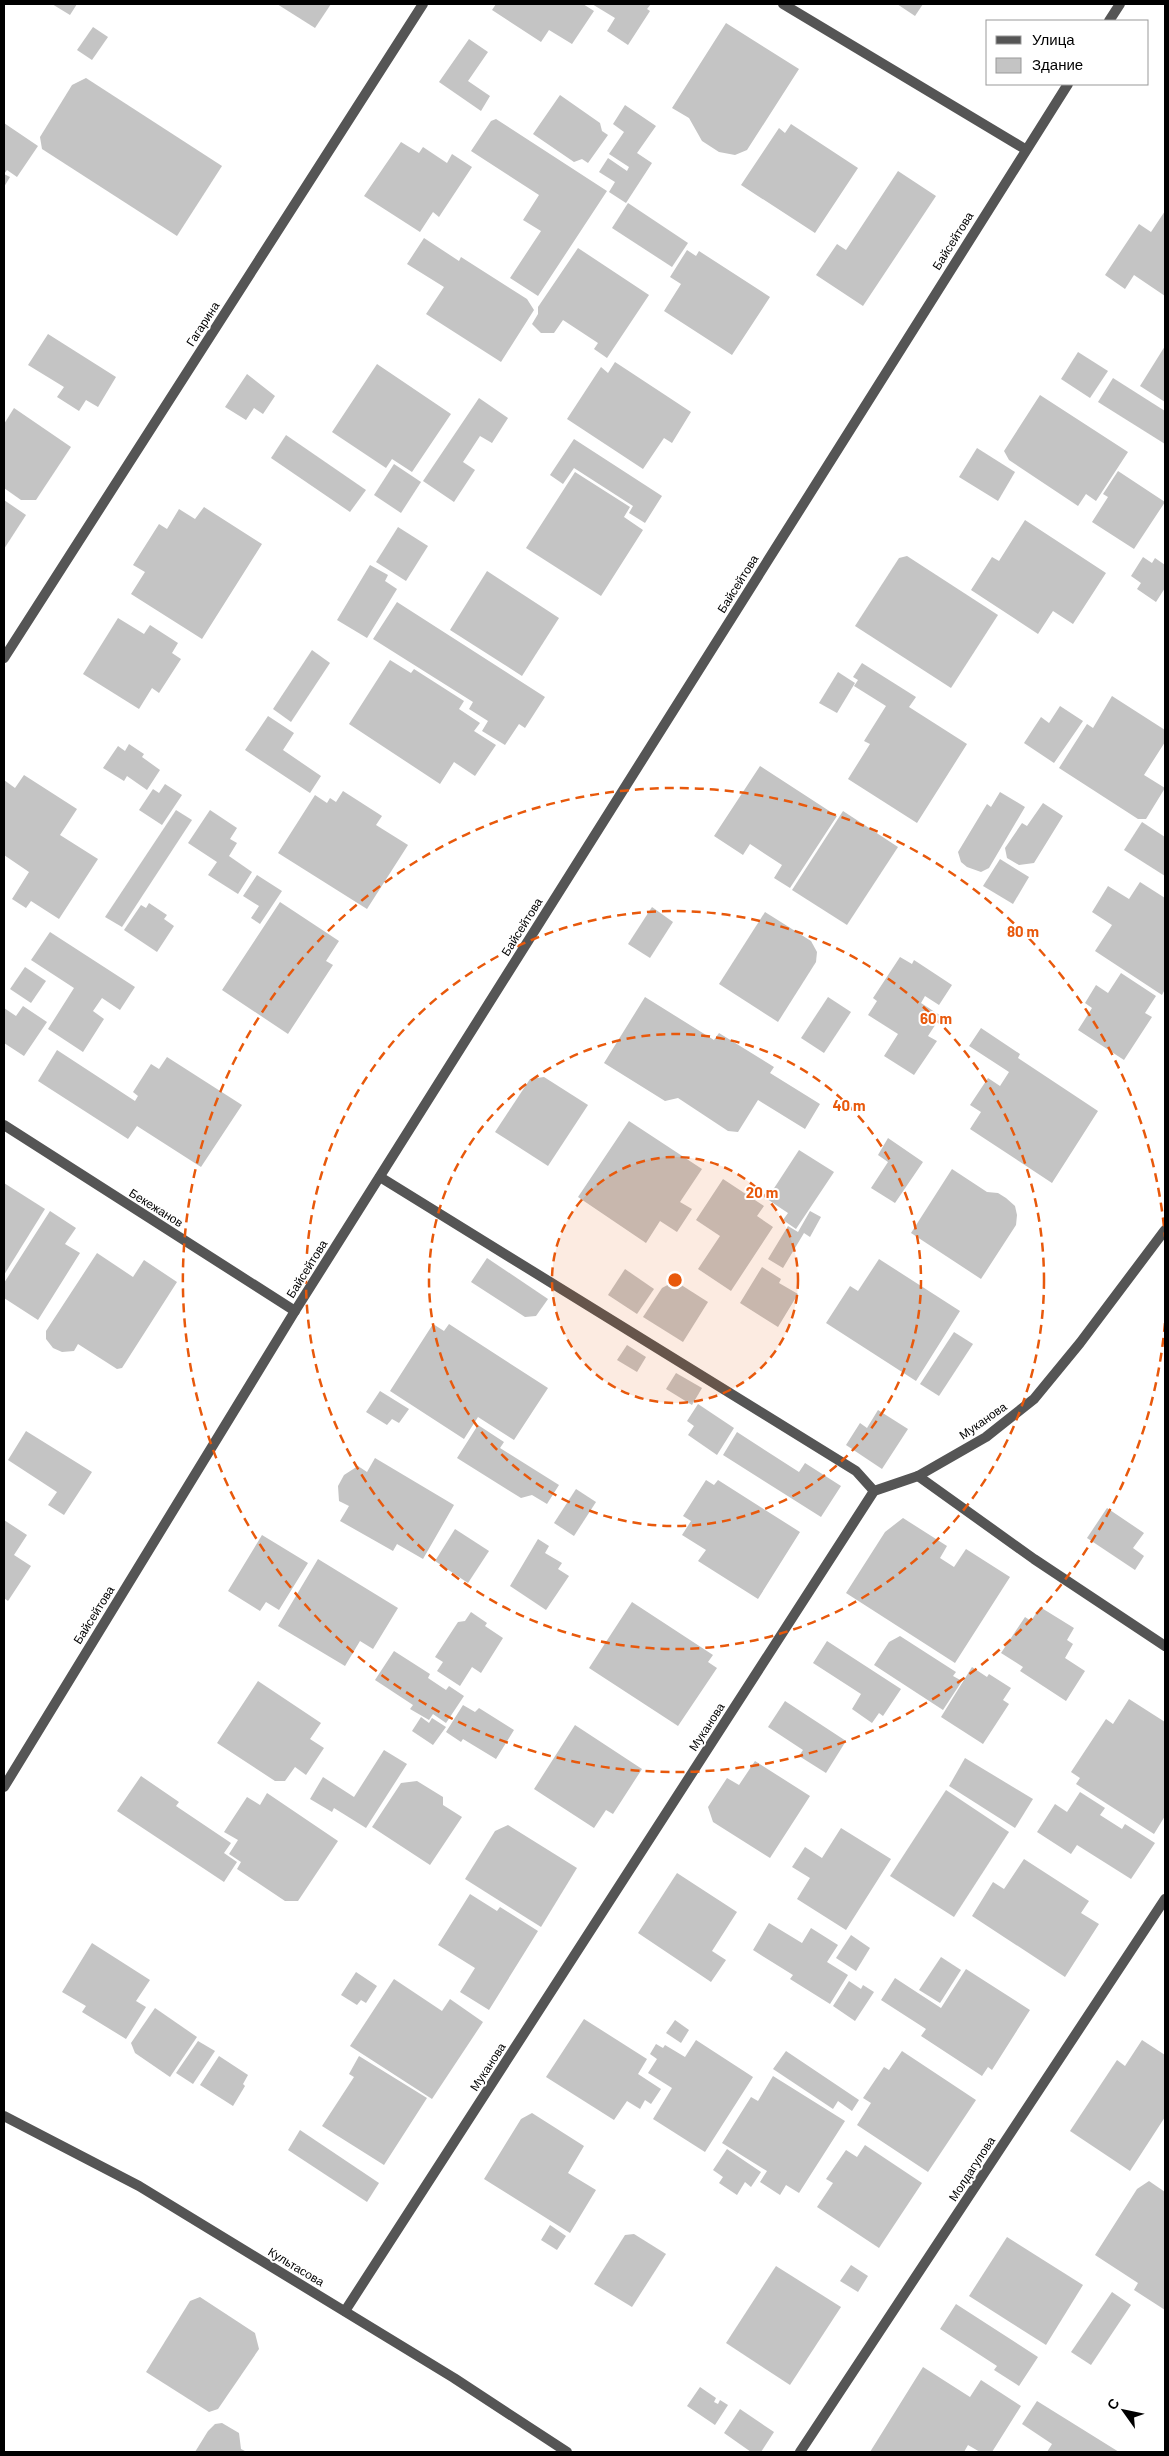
<svg xmlns="http://www.w3.org/2000/svg" width="1169" height="2456" font-family="Barlow,sans-serif">
<style>
.building{fill:#c4c4c4}
.lines{fill:none;stroke-linecap:round;stroke-linejoin:round}
.minor{stroke:#555;stroke-width:10}
.ring{fill:none;stroke:#e8590c;stroke-width:2.5;stroke-dasharray:9 6}
.labels{text-anchor:middle;stroke-width:4;stroke-linejoin:round;paint-order:stroke}
.street-label{font-size:12px;fill:#000;stroke:#fff}
.centre{fill:#e8590c;stroke:#fff;stroke-width:2.5}
.ring-label{font-size:15px;text-anchor:middle;font-weight:bold;fill:#e8590c;stroke:#fff;stroke-width:4;stroke-linejoin:round;paint-order:stroke}
</style>
<rect width="100%" height="100%" fill="#fff"/>
<g class="building">
<path d="M52,4h25l-7,11z"/>
<path d="M277,4h54l-16,24z"/>
<path d="M496,4h87l11,7 -22,33 -23,-14 -8,12 -49,-32z"/>
<path d="M592,4h59l-4,5 3,2 -22,34 -21,-14 8,-13z"/>
<path d="M897,4h26l-8,12z"/>
<path d="M726,23l73,46 -52,81 -12,5 -16,-3 -17,-11 -13,-23 -17,-10z"/>
<path d="M93,27l15,10 -16,23 -15,-10z"/>
<path d="M469,39l19,13 -20,29 22,15 -9,15 -42,-29z"/>
<path d="M86,78l136,88 -45,70 -135,-87 -2,-12 32,-52z"/>
<path d="M560,95l40,28 2,8 6,4 -20,28 -6,-4 -8,3 -41,-28z"/>
<path d="M625,105l31,21 -19,27 15,10 -26,40 -17,-11 6,-10 -16,-10 9,-14 19,13 2,-4 -20,-13 15,-22 -11,-8z"/>
<path d="M496,119l111,72 -69,105 -28,-18 31,-47 -18,-11 16,-25 -68,-44 20,-30z"/>
<path d="M4,123l34,23 -21,31 -10,-7 -3,4 6,3 -6,10z"/>
<path d="M791,124l67,44 -43,65 -74,-48 38,-57 6,5z"/>
<path d="M401,142l18,11 4,-6 24,16 5,-9 20,13 -33,50 -6,-5 -13,20 -56,-36z"/>
<path d="M898,171l38,25 -73,110 -47,-31 21,-31 9,6z"/>
<path d="M628,203l60,40 -16,24 -60,-39z"/>
<path d="M1165,211v85l-31,-21 -9,14 -20,-14 34,-51 12,8z"/>
<path d="M424,238l35,23 2,-4 66,42 7,11 -33,52 -75,-48 18,-27 -37,-23z"/>
<path d="M578,248l71,47 -42,63 -13,-9 4,-6 -35,-23 -9,13h-13l-9,-9 6,-10v-7z"/>
<path d="M687,250l9,6 3,-5 71,46 -38,58 -68,-44 17,-27 -11,-7z"/>
<path d="M48,334l68,43 -18,30 -12,-7 -7,11 -22,-14 7,-10 -36,-22z"/>
<path d="M1165,346v56l-25,-16z"/>
<path d="M1078,352l30,19 -18,27 -29,-19z"/>
<path d="M615,362l76,50 -19,31 -8,-5 -21,31 -76,-50 34,-52 7,6z"/>
<path d="M377,364l74,50 -39,58 -20,-13 -6,9 -54,-36z"/>
<path d="M247,374l28,22 -12,18 -9,-6 -8,12 -21,-13z"/>
<path d="M1113,378l52,33v33l-67,-42z"/>
<path d="M1040,395l88,57 -32,49 -10,-7 -8,12 -69,-46 -5,-9z"/>
<path d="M479,398l29,20 -16,25 -12,-7 -17,26 12,8 -21,32 -31,-21z"/>
<path d="M14,408l57,39 -35,53h-15l-17,-12v-64z"/>
<path d="M286,435l80,55 -16,22 -79,-54z"/>
<path d="M574,439l88,57 -17,27 -16,-10 4,-7 -59,-38 -11,16 -13,-9z"/>
<path d="M977,448l38,24 -17,29 -39,-24z"/>
<path d="M394,464l27,18 -20,31 -27,-18z"/>
<path d="M1118,471l47,31 -31,47 -42,-27 16,-25 -5,-3z"/>
<path d="M575,472l55,35 -6,10 19,13 -42,66 -75,-48z"/>
<path d="M4,500l22,15 -22,34z"/>
<path d="M204,507l58,37 -60,95 -71,-45 14,-22 -12,-7 26,-41 8,5 12,-20 16,10z"/>
<path d="M1025,520l81,53 -33,51 -20,-13 -15,23 -67,-44 21,-33 7,4z"/>
<path d="M398,527l30,19 -22,35 -30,-19z"/>
<path d="M907,556l91,59 -47,73 -96,-62 44,-68z"/>
<path d="M1143,557l9,6 3,-5 10,7v23l-9,14 -19,-13 4,-6 -10,-7z"/>
<path d="M370,565l18,10 -3,6 12,8 -30,49 -30,-18z"/>
<path d="M487,571l72,47 -37,58 -72,-46z"/>
<path d="M397,602l148,95 -20,31 -6,-4 -14,21 -23,-14 6,-10 -19,-12 4,-7 -100,-63z"/>
<path d="M118,618l26,16 6,-9 28,18 -6,10 9,6 -22,34 -7,-5 -13,21 -56,-35z"/>
<path d="M312,650l18,13 -39,59 -18,-13z"/>
<path d="M390,660l21,13 3,-4 50,32 -5,8 21,14 -6,8 22,14 -21,31 -21,-14 -14,22 -91,-60z"/>
<path d="M862,663l54,34 -7,10 58,37 -50,79 -69,-44 22,-35 -6,-3 22,-35 -32,-20 4,-6 -5,-3z"/>
<path d="M838,672l17,11 -18,30 -18,-10z"/>
<path d="M1112,696l53,34v12l-21,33 21,13 -19,31h-8l-79,-51 28,-44 6,4z"/>
<path d="M1060,706l23,15 -29,42 -30,-20 17,-26 8,6z"/>
<path d="M268,716l26,17 -11,17 38,26 -11,17 -65,-43z"/>
<path d="M129,744l15,10 -2,3 18,13 -13,20 -20,-14 -3,5 -21,-13 15,-22 7,5z"/>
<path d="M760,766l77,50 -47,72 -16,-10 8,-13 -32,-21 -7,11 -29,-19z"/>
<path d="M24,775l53,34 -17,26 38,24 -39,60 -28,-18 -5,7 -14,-9 17,-27 -25,-17v-75l11,8z"/>
<path d="M165,784l17,11 -20,30 -23,-15 14,-21 6,4z"/>
<path d="M343,791l39,25 -6,9 32,20 -41,64 -89,-56 37,-58 12,8 3,-5 6,4z"/>
<path d="M1000,792l25,15 -36,61 -8,4 -14,-5 -6,-5 -3,-10 29,-48 4,3z"/>
<path d="M1043,803l20,13 -29,47 -15,2 -12,-7 -2,-10 17,-25 5,3z"/>
<path d="M176,810l16,10 -70,107 -17,-10z"/>
<path d="M210,810l27,18 -7,11 7,4 -8,13 23,16 -14,22 -30,-19 9,-13 -29,-19z"/>
<path d="M843,811l55,36 -51,78 -55,-35z"/>
<path d="M1142,822l23,15v39l-41,-26z"/>
<path d="M1000,859l29,18 -16,27 -30,-18z"/>
<path d="M257,875l25,16 -22,33 -9,-6 8,-12 -16,-10z"/>
<path d="M1140,882l25,16v91l-3,6 -67,-44 17,-26 -20,-13 16,-26 21,13z"/>
<path d="M280,902l59,39 -13,20 7,4 -45,69 -66,-44z"/>
<path d="M149,903l18,12 -3,4 10,7 -17,26 -33,-22 17,-25 5,3z"/>
<path d="M652,907l21,15 -23,36 -22,-14z"/>
<path d="M765,912l46,29 6,11 -1,10 -38,60 -59,-38z"/>
<path d="M50,932l85,55 -15,23 -18,-12 -9,13 11,8 -21,33 -35,-23 26,-41 -43,-28z"/>
<path d="M900,957l12,7 2,-4 38,25 -13,20 -14,-9 -4,7 20,13 -13,20 9,5 -23,34 -30,-19 14,-22 -30,-19 9,-14 -4,-3z"/>
<path d="M25,967l21,14 -15,22 -21,-14z"/>
<path d="M1121,973l35,23 -11,17 7,4 -28,43 -46,-30 14,-22 -7,-5 11,-18 12,8z"/>
<path d="M645,997l69,43 5,-7 55,34 -4,6 50,31 -15,25 -47,-29 -20,32 -10,-1 -50,-33 -13,3 -61,-38z"/>
<path d="M828,997l23,15 -27,41 -23,-15z"/>
<path d="M23,1006l24,16 -23,34 -20,-13v-35l12,8z"/>
<path d="M981,1028l39,26 -2,4 80,53 -46,72 -82,-54 11,-17 -11,-7 18,-27 12,8 9,-14 -40,-26z"/>
<path d="M57,1050l78,51 3,-5 -5,-4 18,-28 8,5 8,-12 75,48 -41,62 -64,-41 -9,13 -90,-58z"/>
<path d="M544,1077l44,28 -40,61 -53,-34 35,-53z"/>
<path d="M629,1121l73,48 -22,33 12,7 -15,23 -17,-11 -14,22 -68,-46z"/>
<path d="M888,1138l35,24 -28,41 -24,-15 17,-26 -10,-7z"/>
<path d="M799,1150l35,22 -38,57 -13,-9 5,-7 -21,-14z"/>
<path d="M952,1169l35,23 11,1 8,5 9,8 2,9 -1,10 -35,54 -70,-46z"/>
<path d="M723,1179l41,27 -7,10 16,11 -42,64 -33,-22 22,-33 -24,-16z"/>
<path d="M4,1183l41,26 -41,66z"/>
<path d="M50,1211l26,17 -11,16 15,9 -42,67 -34,-22v-15z"/>
<path d="M810,1211l11,6 -11,20 -6,-4 -21,35 -15,-9 20,-33 10,6z"/>
<path d="M97,1253l36,24 11,-17 33,22 -55,86 -5,1 -39,-25 -4,7 -12,1 -9,-4 -7,-9v-8z"/>
<path d="M487,1258l61,41 -12,17 -11,1 -54,-35z"/>
<path d="M879,1259l81,52 -44,70 -90,-58 24,-37 8,5z"/>
<path d="M762,1267l19,12 -2,4 19,11 -20,33 -38,-24z"/>
<path d="M625,1269l29,20 -17,25 -29,-19z"/>
<path d="M675,1281l33,21 -25,40 -40,-25 19,-29z"/>
<path d="M433,1324l11,7 5,-7 99,64 -34,52 -36,-23 -14,22 -74,-48z"/>
<path d="M954,1332l19,12 -34,52 -19,-12z"/>
<path d="M627,1345l19,12 -9,15 -20,-12z"/>
<path d="M676,1373l26,15 -10,17 -26,-16z"/>
<path d="M380,1391l29,18 -10,14 -7,-4 -5,6 -21,-13z"/>
<path d="M698,1404l36,24 -17,27 -29,-20 6,-9 -7,-5z"/>
<path d="M878,1410l30,19 -26,40 -36,-24 14,-22 7,5z"/>
<path d="M478,1425l26,17 -4,6 59,37 -12,19 -15,-9 -11,3 -64,-40z"/>
<path d="M26,1431l66,41 -28,43 -16,-10 9,-13 -49,-32z"/>
<path d="M737,1432l62,40 6,-9 36,23 -20,31 -98,-62z"/>
<path d="M375,1458l79,47 -31,54 -26,-15 -4,7 -53,-30 9,-15 -10,-5 -1,-15 6,-11 14,-9 9,6z"/>
<path d="M706,1480l8,5 4,-5 82,52 -42,67 -60,-38 8,-11 -24,-15 9,-14 -8,-5z"/>
<path d="M576,1489l20,13 -22,34 -20,-13z"/>
<path d="M1107,1508l37,25 -11,15 11,8 -9,14 -48,-32z"/>
<path d="M903,1518l44,28 -7,12 14,9 12,-18 44,28 -55,86 -109,-70 39,-61z"/>
<path d="M4,1520l23,15 -13,20 17,11 -23,35 -4,-3z"/>
<path d="M455,1529l34,22 -21,32 -33,-22z"/>
<path d="M262,1535l46,28 -29,47 -13,-8 -6,9 -32,-20z"/>
<path d="M538,1539l11,7 -4,7 17,10 -4,6 11,7 -23,34 -36,-24z"/>
<path d="M318,1559l80,49 -25,41 -13,-8 -15,25 -67,-40z"/>
<path d="M632,1602l81,53 -5,7 9,6 -39,58 -89,-58z"/>
<path d="M1040,1607l34,21 -7,12 6,4 -8,14 20,13 -19,30 -46,-30 3,-4 -22,-14 24,-36 6,4z"/>
<path d="M471,1612l16,11 -2,3 18,12 -22,35 -9,-6 -12,19 -23,-15 6,-9 -8,-5 23,-35 7,-1z"/>
<path d="M900,1636l56,36 -3,4 9,5 -19,29 -69,-45 15,-23z"/>
<path d="M827,1641l74,48 -18,27 -4,-3 -7,10 -20,-14 9,-15 -48,-31z"/>
<path d="M394,1651l36,23 -2,4 18,12 3,-4 15,10 -18,27 -13,-9 -4,6 -19,-11 3,-4 -38,-25z"/>
<path d="M972,1667l15,10 2,-3 22,14 -8,12 6,4 -26,40 -42,-27z"/>
<path d="M258,1681l63,42 -11,16 14,9 -18,27 -11,-8 -10,14h-10l-58,-38z"/>
<path d="M1129,1699l36,23v94l-11,18 -78,-50 4,-6 -9,-6 35,-53 7,5z"/>
<path d="M785,1701l61,40 -20,32 -27,-17 4,-6 -35,-23z"/>
<path d="M463,1705l12,7 4,-4 35,22 -18,29 -33,-20 -2,3 -15,-10z"/>
<path d="M421,1717l8,6 3,-5 14,9 -13,18 -21,-14z"/>
<path d="M575,1725l67,44 -29,45 -7,-4 -12,18 -60,-39z"/>
<path d="M384,1750l23,14 -41,64 -32,-20 -2,4 -22,-13 13,-22 31,20z"/>
<path d="M965,1758l68,41 -18,29 -66,-42z"/>
<path d="M755,1761l55,35 -40,62 -57,-36 -5,-15 19,-29 12,7z"/>
<path d="M141,1776l38,26 -3,4 55,37 -7,10 13,9 -13,20 -107,-71z"/>
<path d="M417,1781l26,16v8l19,12 -32,48 -58,-38 29,-44z"/>
<path d="M946,1790l63,42 -55,85 -64,-41z"/>
<path d="M1080,1792l25,16 -5,7 22,14 3,-5 30,19 -24,36 -54,-34 -6,9 -34,-22 18,-28 12,8z"/>
<path d="M267,1793l71,48 -40,60h-13l-48,-32 4,-7 -12,-8 9,-14 -14,-8 23,-35 13,8z"/>
<path d="M508,1825l69,43 -36,59 -76,-48 30,-48z"/>
<path d="M841,1828l50,31 -45,71 -49,-31 13,-21 -18,-11 13,-20 17,11z"/>
<path d="M1024,1859l65,42 -8,12 18,11 -34,53 -93,-61 21,-34 11,7z"/>
<path d="M677,1873l60,39 -25,39 14,9 -15,22 -73,-49z"/>
<path d="M470,1894l27,17 3,-4 38,24 -49,79 -29,-18 15,-24 -37,-23z"/>
<path d="M769,1923l33,20 9,-15 27,17 -11,17 21,13 -18,29 -40,-25 3,-4 -40,-25z"/>
<path d="M851,1935l19,13 -14,23 -20,-13z"/>
<path d="M92,1943l58,37 -14,21 10,6 -20,32 -44,-27 4,-6 -24,-14z"/>
<path d="M941,1957l20,13 -21,33 -21,-13z"/>
<path d="M966,1969l64,41 -38,60 -4,-3 -6,9 -61,-40 5,-7 -45,-29 14,-22 46,30z"/>
<path d="M356,1972l21,14 -11,17 -5,-3 -4,5 -16,-10z"/>
<path d="M394,1979l48,32 8,-12 33,23 -51,77 -82,-53z"/>
<path d="M849,1981l12,8 2,-4 11,7 -19,29 -22,-15z"/>
<path d="M155,2008l42,29 -27,40 -35,-24 -4,-10z"/>
<path d="M584,2019l63,40 -9,15 23,15 -10,15 -6,-4 -5,9 -13,-8 -13,19 -68,-43z"/>
<path d="M675,2020l14,10 -8,13 -15,-10z"/>
<path d="M696,2040l57,37 -48,75 -52,-33 19,-31 -24,-15 9,-14 -7,-5 6,-10 7,4 2,-3 20,12z"/>
<path d="M1142,2040l23,15v62l-35,54 -60,-40 47,-71 8,6z"/>
<path d="M198,2041l17,10 -22,33 -17,-11z"/>
<path d="M786,2051l73,49 -7,11 -14,-10 -5,8 -60,-40z"/>
<path d="M902,2051l74,49 -48,72 -71,-47 14,-22 -8,-5 21,-31 5,3z"/>
<path d="M219,2056l29,19 -5,9 2,2 -12,20 -33,-21z"/>
<path d="M359,2056l68,42 -43,67 -62,-39 32,-49 -5,-3z"/>
<path d="M773,2076l72,45 -46,72 -13,-8 -6,10 -20,-13 7,-11 -45,-28 29,-46 7,4z"/>
<path d="M532,2113l52,33 -16,27 28,17 -26,43 -86,-54 37,-60z"/>
<path d="M300,2130l79,53 -12,19 -79,-52z"/>
<path d="M865,2145l57,38 -43,65 -62,-41 16,-24 -7,-4 20,-29 11,7z"/>
<path d="M727,2149l34,23 -10,15 -6,-5 -8,13 -18,-12 4,-6 -10,-7z"/>
<path d="M1149,2181l16,11v118l-31,-20 4,-7 -43,-28 42,-66z"/>
<path d="M550,2225l16,11 -9,14 -16,-10z"/>
<path d="M634,2234l32,20 -34,53 -38,-23 31,-49z"/>
<path d="M1007,2237l76,48 -37,60 -77,-49z"/>
<path d="M851,2265l17,11 -10,16 -18,-11z"/>
<path d="M776,2266l65,41 -51,78 -64,-42z"/>
<path d="M1112,2292l19,13 -40,60 -20,-13z"/>
<path d="M200,2297l55,36 4,16 -41,60 -9,3 -63,-40 44,-71z"/>
<path d="M956,2304l82,53 -19,29 -25,-16 3,-4 -57,-37z"/>
<path d="M923,2367l47,30 11,-17 40,26 -29,46h-12l-12,-7 -4,7h-94z"/>
<path d="M700,2387l16,11 -2,4 4,2 2,-4 8,5 -13,20 -28,-19z"/>
<path d="M1037,2401l82,51h-72l5,-8 -30,-20z"/>
<path d="M740,2409l34,23 -13,20h-10l-27,-19z"/>
<path d="M222,2423l17,10 2,16 6,3h-52l13,-21 7,-7z"/>
</g>
<g class="lines">
<g class="minor">
<path d="M783,4l242,145"/>
<path d="M1109,21l11,-17"/>
<path d="M4,658l419,-654"/>
<path d="M4,1125l291,186"/>
<path d="M380,1177l476,294 18,20"/>
<path d="M918,1476l116,83 131,87"/>
<path d="M4,1787l291,-476 773,-1227"/>
<path d="M4,2116l135,70 315,192 113,74"/>
<path d="M345,2311l529,-820 44,-15 68,-39 48,-38 46,-56 85,-113"/>
<path d="M800,2452l365,-553"/>
</g>
</g>
<circle cx="675" cy="1280" r="123" fill="#e8590c" fill-opacity=".12"/>
<g class="ring">
<circle cx="675" cy="1280" r="123"/>
<circle cx="675" cy="1280" r="246"/>
<circle cx="675" cy="1280" r="369"/>
<path d="M1165 1323A492 492 0 1 1 1165 1237"/>
</g>
<g class="labels">
<g class="street-label">
<text transform="translate(953 241) rotate(-58)" y="4">Байсейтова</text>
<text transform="translate(203 324) rotate(-57)" y="4">Гагарина</text>
<text transform="translate(738 584) rotate(-58)" y="4">Байсейтова</text>
<text transform="translate(522 927) rotate(-58)" y="4">Байсейтова</text>
<text transform="translate(156 1208) rotate(32)" y="4">Бекежанов</text>
<text transform="translate(307 1269) rotate(-58)" y="4">Байсейтова</text>
<text transform="translate(983 1421) rotate(-35)" y="4">Муканова</text>
<text transform="translate(94 1615) rotate(-58)" y="4">Байсейтова</text>
<text transform="translate(707 1727) rotate(-57)" y="4">Муканова</text>
<text transform="translate(488 2067) rotate(-57)" y="4">Муканова</text>
<text transform="translate(972 2169) rotate(-57)" y="4">Молдагулова</text>
<text transform="translate(296 2267) rotate(31)" y="4">Культасова</text>
</g>
</g>
<circle cx="675" cy="1280" r="8" class="centre"/>
<g class="ring-label">
<text x="1023" y="937">80 m</text>
<text x="936" y="1024">60 m</text>
<text x="849" y="1111">40 m</text>
<text x="762" y="1198">20 m</text>
</g>
<rect width="1169" height="2456" fill="none" stroke="#000000" stroke-width="10"/>
<rect x="986" y="20" width="162" height="65" fill="#ffffff" stroke="#999999"/>
<rect x="996" y="36" width="25" height="8" fill="#555555" stroke="#999999"/>
<text x="1032" y="45" font-size="15" fill="#000000">Улица</text>
<rect x="996" y="58" width="25" height="15" fill="#c4c4c4" stroke="#999999"/>
<text x="1032" y="70" font-size="15" fill="#000000">Здание</text>
<g transform="translate(1124 2411) rotate(303)" stroke="#ffffff" stroke-width="4" paint-order="stroke">
<path d="M0-4L9 19L0 12L-9 19Z" fill="#000000"/>
<text y="-8" font-size="14" font-weight="bold" text-anchor="middle" fill="#000000">С</text>
</g>
</svg>
